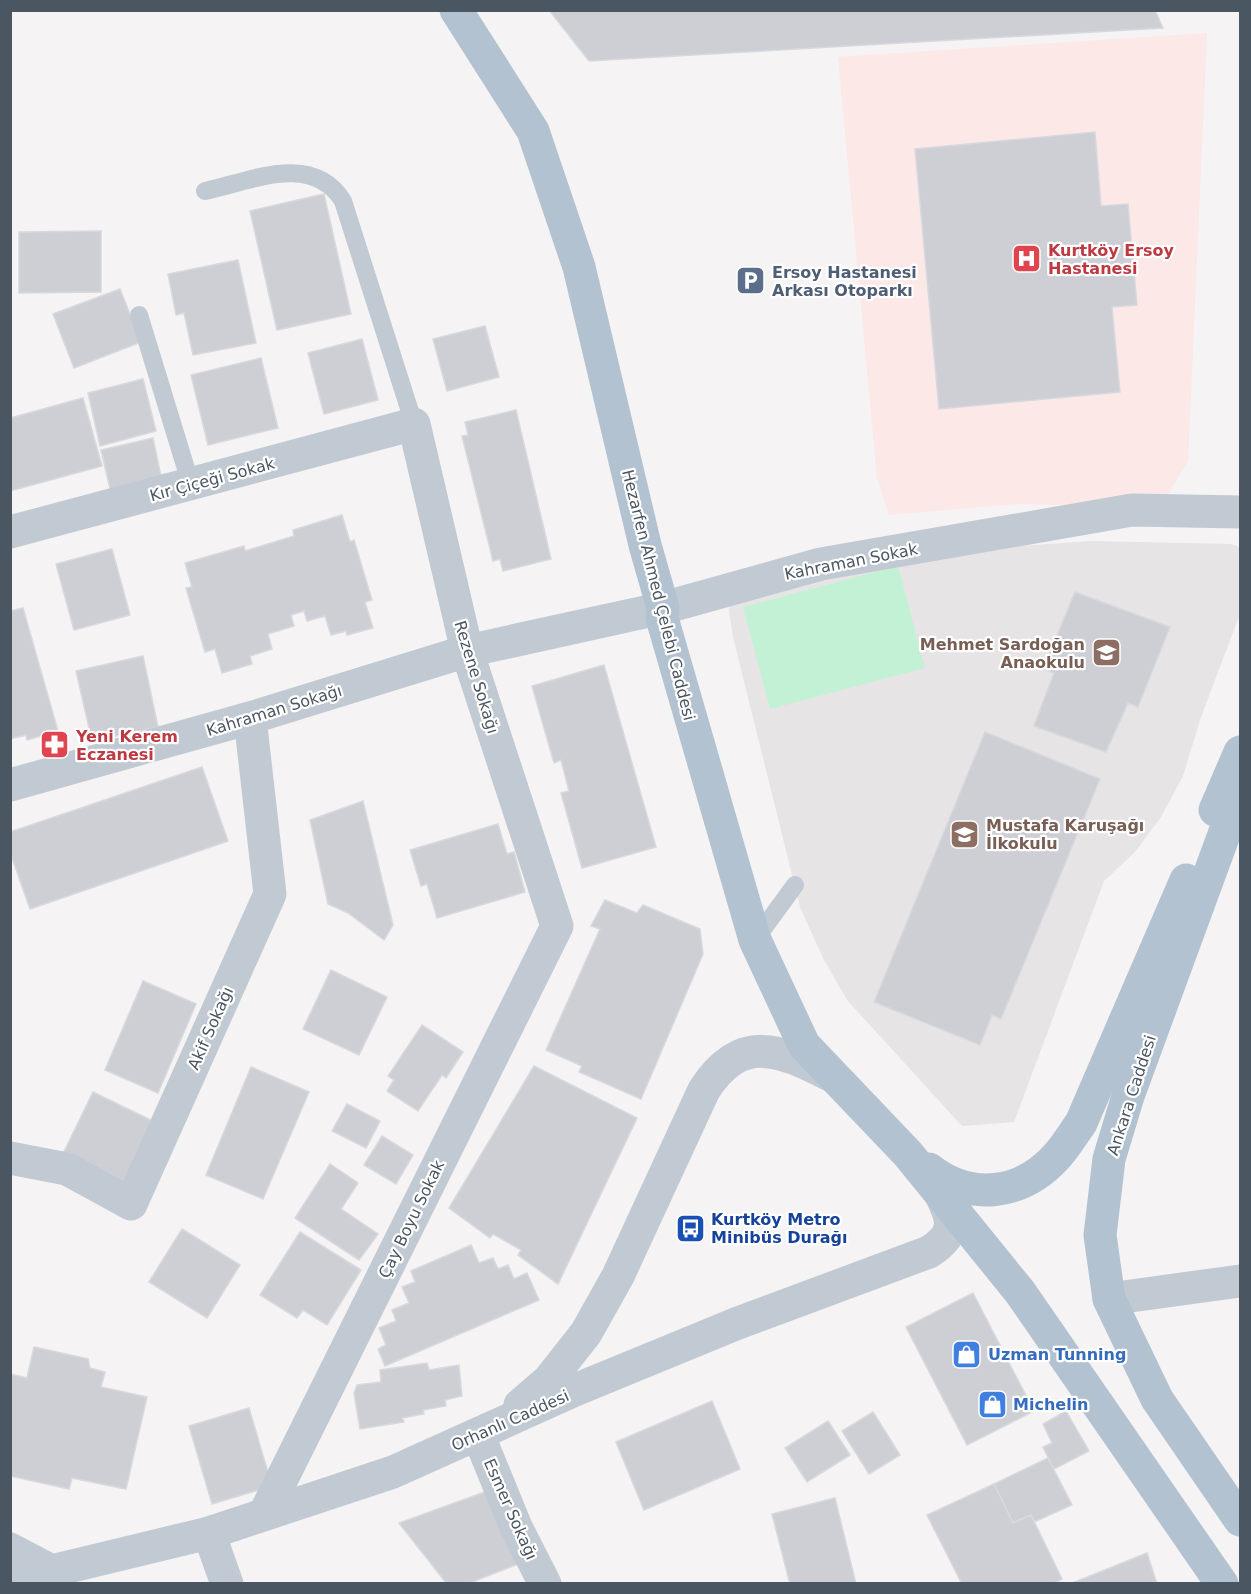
<svg xmlns="http://www.w3.org/2000/svg" width="1251" height="1594" font-family="'DejaVu Sans',sans-serif">
<style>
.education{fill:#e6e4e5}
.medical{fill:#fce8e6}
.green{fill:#c3f1d5}
.building{fill:#cdcfd5;stroke:#d7d9de;stroke-width:1.5}
.lines{fill:none;stroke-linecap:round;stroke-linejoin:round}
.service{stroke:#c1cad2;stroke-width:18}
.minor{stroke:#c1cad2;stroke-width:33}
.tertiary{stroke:#c1cad2;stroke-width:33}
.primary{stroke:#b3c2d1;stroke-width:33}
.labels{text-anchor:middle;stroke-width:4.5;stroke-linejoin:round;paint-order:stroke}
.health-label{font-size:16px;font-weight:bold;fill:#be3a42;stroke:#fff;text-anchor:start}
.service-label{font-size:16px;font-weight:bold;fill:#4e5e75;stroke:#fff;text-anchor:start}
.street-label{font-size:16px;fill:#4a5661;stroke:#fff}
.education-label{font-size:16px;font-weight:bold;fill:#785e54;stroke:#fff;text-anchor:end}
.transit-label{font-size:16px;font-weight:bold;fill:#164399;stroke:#fff;text-anchor:start}
.shop-label{font-size:16px;font-weight:bold;fill:#366cbe;stroke:#fff;text-anchor:start}
</style>
<rect width="100%" height="100%" fill="#f5f3f3"/>
<path class="education" d="M1091,541l140,3 9,3v67l-39,103 -18,59 -22,41 -26,35 -31,29 -90,241 -52,4 -115,-126 -24,-42 -23,-51 -67,-270 -4,-26 2,-21 159,-35z"/>
<path class="medical" d="M1207,33l-19,428 -27,45 -145,-2 -127,11 -12,-37 -39,-421z"/>
<path class="green" d="M898,566l27,102 -155,41 -27,-102z"/>
<g class="building">
<path d="M549,10h606l8,18 -574,33z"/>
<path d="M1095,132l6,74 27,-2 9,101 -25,2 8,85 -181,17 -24,-260z"/>
<path d="M324,194l27,120 -74,16 -27,-119z"/>
<path d="M101,231v61l-82,1v-61z"/>
<path d="M238,260l18,83 -63,12 -9,-42 -8,2 -8,-41z"/>
<path d="M120,289l21,53 -67,26 -21,-54z"/>
<path d="M485,326l14,51 -52,14 -14,-52z"/>
<path d="M362,339l16,61 -54,14 -16,-61z"/>
<path d="M261,358l17,70 -70,17 -17,-70z"/>
<path d="M143,379l13,52 -56,15 -12,-53z"/>
<path d="M83,398l19,68 -92,25v-73z"/>
<path d="M516,410l35,149 -48,12 -3,-12 -7,2 -31,-125 6,-1 -3,-13z"/>
<path d="M153,438l9,43 -51,12 -10,-43z"/>
<path d="M342,515l8,27 4,-2 18,60 -7,2 8,26 -26,7 -1,-4 -15,4 -6,-19 -18,5 -3,-10 -13,4 3,11 -26,8 4,15 -22,7 2,8 -30,9 -7,-24 -10,3 -19,-64 6,-1 -7,-24 59,-17 1,5 49,-15 -1,-6z"/>
<path d="M112,549l18,66 -56,15 -18,-66z"/>
<path d="M1075,592l95,35 -32,80 -10,-4 -22,49 -72,-26 20,-53 -11,-4z"/>
<path d="M23,608l35,123 -31,9 -1,-5 -16,4v-128z"/>
<path d="M143,656l15,71 -66,14 -16,-70z"/>
<path d="M604,665l52,182 -74,21 -21,-75 8,-2 -8,-31 -7,3 -22,-77z"/>
<path d="M985,732l115,47 -99,240 -9,-4 -12,30 -106,-43z"/>
<path d="M202,767l26,74 -198,68 -20,-57v-20z"/>
<path d="M363,801l30,124 -9,15 -36,-27 -20,-9 -18,-84z"/>
<path d="M498,824l9,30 7,-2 11,40 -88,26 -10,-34 -6,2 -11,-36z"/>
<path d="M605,900l32,13 6,-8 57,24 3,25 -62,145 -62,-27 3,-6 -36,-16 54,-121 -9,-3z"/>
<path d="M331,970l56,27 -28,58 -56,-26z"/>
<path d="M143,981l53,23 -38,89 -53,-23z"/>
<path d="M422,1025l41,27 -17,26 -4,-3 -24,36 -31,-20 7,-11 -6,-4z"/>
<path d="M534,1066l103,52 -79,166 -40,-29 3,-5 -28,-16 -3,4 -41,-30z"/>
<path d="M251,1067l58,25 -46,107 -57,-24z"/>
<path d="M93,1092l62,30 -31,63 -62,-29z"/>
<path d="M347,1104l33,17 -14,27 -34,-17z"/>
<path d="M382,1136l31,19 -17,29 -32,-19z"/>
<path d="M330,1164l28,19 -17,26 37,25 -19,26 -64,-42z"/>
<path d="M182,1229l58,36 -33,53 -58,-36z"/>
<path d="M300,1232l61,38 -34,55 -24,-15 -6,8 -37,-23z"/>
<path d="M471,1245l8,18 14,-5 5,11 10,-4 6,14 13,-6 12,27 -154,66 -7,-17 8,-4 -7,-17 17,-7 -4,-11 17,-7 -7,-16 13,-5 -4,-11z"/>
<path d="M973,1293l61,118 -67,34 -61,-118z"/>
<path d="M34,1347l54,12 2,9 15,4 -4,15 46,10 -21,92 -54,-11 -3,11 -59,-13v-102l17,4z"/>
<path d="M427,1363l2,7 30,-5 3,31 -17,4 1,6 -23,4 1,4 -22,4 2,4 -44,7 -6,-36 3,-8 24,-3 -1,-12z"/>
<path d="M712,1401l28,68 -96,41 -28,-68z"/>
<path d="M249,1408l23,78 -60,18 -23,-78z"/>
<path d="M1066,1411l23,40 -35,18 -11,-22 9,-4 -9,-19z"/>
<path d="M873,1412l27,43 -31,19 -27,-43z"/>
<path d="M828,1421l22,34 -43,27 -22,-34z"/>
<path d="M1048,1458l24,47 -38,17 -3,-7 -18,8 -19,-39z"/>
<path d="M994,1484l19,39 18,-8 31,64 -9,5h-91l-35,-69z"/>
<path d="M493,1489l25,75 -51,20h-20l-48,-61z"/>
<path d="M835,1498l21,86h-66l-18,-70z"/>
<path d="M1147,1553l10,31h-87z"/>
</g>
<g class="lines">
<g class="service">
<path d="M205,191c46,-10 107,-39 138,10l71,223"/>
<path d="M139,315l52,170"/>
<path d="M755,940l40,-55"/>
</g>
<g class="minor">
<path d="M10,532l404,-108 53,227 90,275 -292,587"/>
<path d="M10,785l240,-67 217,-67 196,-43 158,-44 311,-54 108,2"/>
<path d="M10,1158l57,11 64,35 139,-310 -20,-176"/>
<path d="M1109,1299l131,-18"/>
<path d="M478,1434l38,93 29,57"/>
<path d="M209,1533l18,51"/>
<path d="M10,1549l42,22"/>
</g>
<g class="tertiary">
<path d="M520,1405l29,-25 37,-47 32,-57 86,-186c37,-57 75,-41 126,-15"/>
<path d="M10,1581l199,-48 184,-61 182,-82 163,-67 191,-71c30,-19 24,-33 10,-61"/>
</g>
<g class="primary">
<path d="M456,10l77,121 46,136 66,278 18,63 -1,10 93,322 49,105 104,109 112,138 202,292"/>
<path d="M1240,791l-112,305 -19,63 -9,76 9,64 48,100 83,121"/>
<path d="M1215,810l25,-58"/>
<path d="M929,1169c41,32 92,27 128,-13 9,-10 16,-22 24,-33l105,-243"/>
</g>
</g>
<defs>
<symbol id="hospital-square" viewBox="-11 -11 22 22"><rect x="-9" y="-9" width="18" height="18" rx="4" fill="#e0444e" stroke="#fff"/><path d="M-5-5h3v3.5h4V-5h3V5h-3V1.5h-4V5h-3Z" fill="#fff"/></symbol>
<symbol id="parking-square" viewBox="-11 -11 22 22"><rect x="-9" y="-9" width="18" height="18" rx="4" fill="#5c6f8a" stroke="#fff"/><path d="M-3.5-5.5H1a3.5 3.5 0 0 1 0 7H-1V5.5H-3.5ZM-1-3.4V-.6H.8a1.4 1.4 0 0 0 0-2.8Z" fill="#fff"/></symbol>
<symbol id="school-square" viewBox="-11 -11 22 22"><rect x="-9" y="-9" width="18" height="18" rx="4" fill="#8d6e63" stroke="#fff"/><path d="M0-5L7-2L0 1L-7-2ZM-4 1L0 2.5L4 1V4Q0 6-4 4Z" fill="#fff"/></symbol>
<symbol id="pharmacy-square" viewBox="-11 -11 22 22"><rect x="-9" y="-9" width="18" height="18" rx="4" fill="#e0444e" stroke="#fff"/><path d="M-2-6h4v4h4v4h-4v4h-4v-4h-4v-4h4Z" fill="#fff"/></symbol>
<symbol id="bus-square" viewBox="-11 -11 22 22"><rect x="-9" y="-9" width="18" height="18" rx="4" fill="#1a4fb4" stroke="#fff"/><path d="M-5-6H5V4H4V6H2V4H-2V6H-4V4H-5ZM-3.5-4V0h7V-4ZM-3.5 1.2v1.5H-2V1.2ZM2 1.2v1.5H3.5V1.2Z" fill="#fff"/></symbol>
<symbol id="shop-square" viewBox="-11 -11 22 22"><rect x="-9" y="-9" width="18" height="18" rx="4" fill="#3f7fe0" stroke="#fff"/><path d="M-5-2.5h2.3a2.7 3.5 0 0 1 5.4 0H5L5.5 6h-11ZM-1.5-2.5h3a1.5 2.3 0 0 0-3 0Z" fill="#fff"/></symbol>
</defs>
<g fill-rule="evenodd">
<use href="#hospital-square" x="1010" y="242" width="33" height="33"/>
<use href="#parking-square" x="734" y="264" width="33" height="33"/>
<use href="#school-square" x="1090" y="636" width="33" height="33"/>
<use href="#pharmacy-square" x="38" y="728" width="33" height="33"/>
<use href="#school-square" x="948" y="818" width="33" height="33"/>
<use href="#bus-square" x="674" y="1212" width="33" height="33"/>
<use href="#shop-square" x="950" y="1338" width="33" height="33"/>
<use href="#shop-square" x="976" y="1388" width="33" height="33"/>
</g>
<g class="labels">
<g class="health-label">
<text x="1048" y="256">Kurtköy Ersoy<tspan x="1048" dy="18">Hastanesi</tspan></text>
<text x="76" y="742">Yeni Kerem<tspan x="76" dy="18">Eczanesi</tspan></text>
</g>
<g class="service-label">
<text x="772" y="278">Ersoy Hastanesi<tspan x="772" dy="18">Arkası Otoparkı</tspan></text>
</g>
<g class="street-label">
<text transform="translate(212 479) rotate(-15)" y="6">Kır Çiçeği Sokak</text>
<text transform="translate(851 561) rotate(-11)" y="6">Kahraman Sokak</text>
<text transform="translate(659 595) rotate(76)" y="6">Hezarfen Ahmed Çelebi Caddesi</text>
<text transform="translate(477 677) rotate(73)" y="6">Rezene Sokağı</text>
<text transform="translate(274 710) rotate(-17)" y="6">Kahraman Sokağı</text>
<text transform="translate(210 1028) rotate(-66)" y="6">Akif Sokağı</text>
<text transform="translate(1131 1095) rotate(-72)" y="6">Ankara Caddesi</text>
<text transform="translate(411 1219) rotate(-64)" y="6">Çay Boyu Sokak</text>
<text transform="translate(510 1420) rotate(-24)" y="6">Orhanlı Caddesi</text>
<text transform="translate(511 1509) rotate(66)" y="6">Esmer Sokağı</text>
</g>
<g class="education-label">
<text x="1085" y="650">Mehmet Sardoğan<tspan x="1085" dy="18">Anaokulu</tspan></text>
<text x="986" y="831" text-anchor="start">Mustafa Karuşağı<tspan x="986" dy="18">İlkokulu</tspan></text>
</g>
<g class="transit-label">
<text x="711" y="1225">Kurtköy Metro<tspan x="711" dy="18">Minibüs Durağı</tspan></text>
</g>
<g class="shop-label">
<text x="988" y="1360">Uzman Tunning</text>
<text x="1013" y="1410">Michelin</text>
</g>
</g>
<rect width="1251" height="1594" fill="none" stroke="#4a5661" stroke-width="24"/>
</svg>
